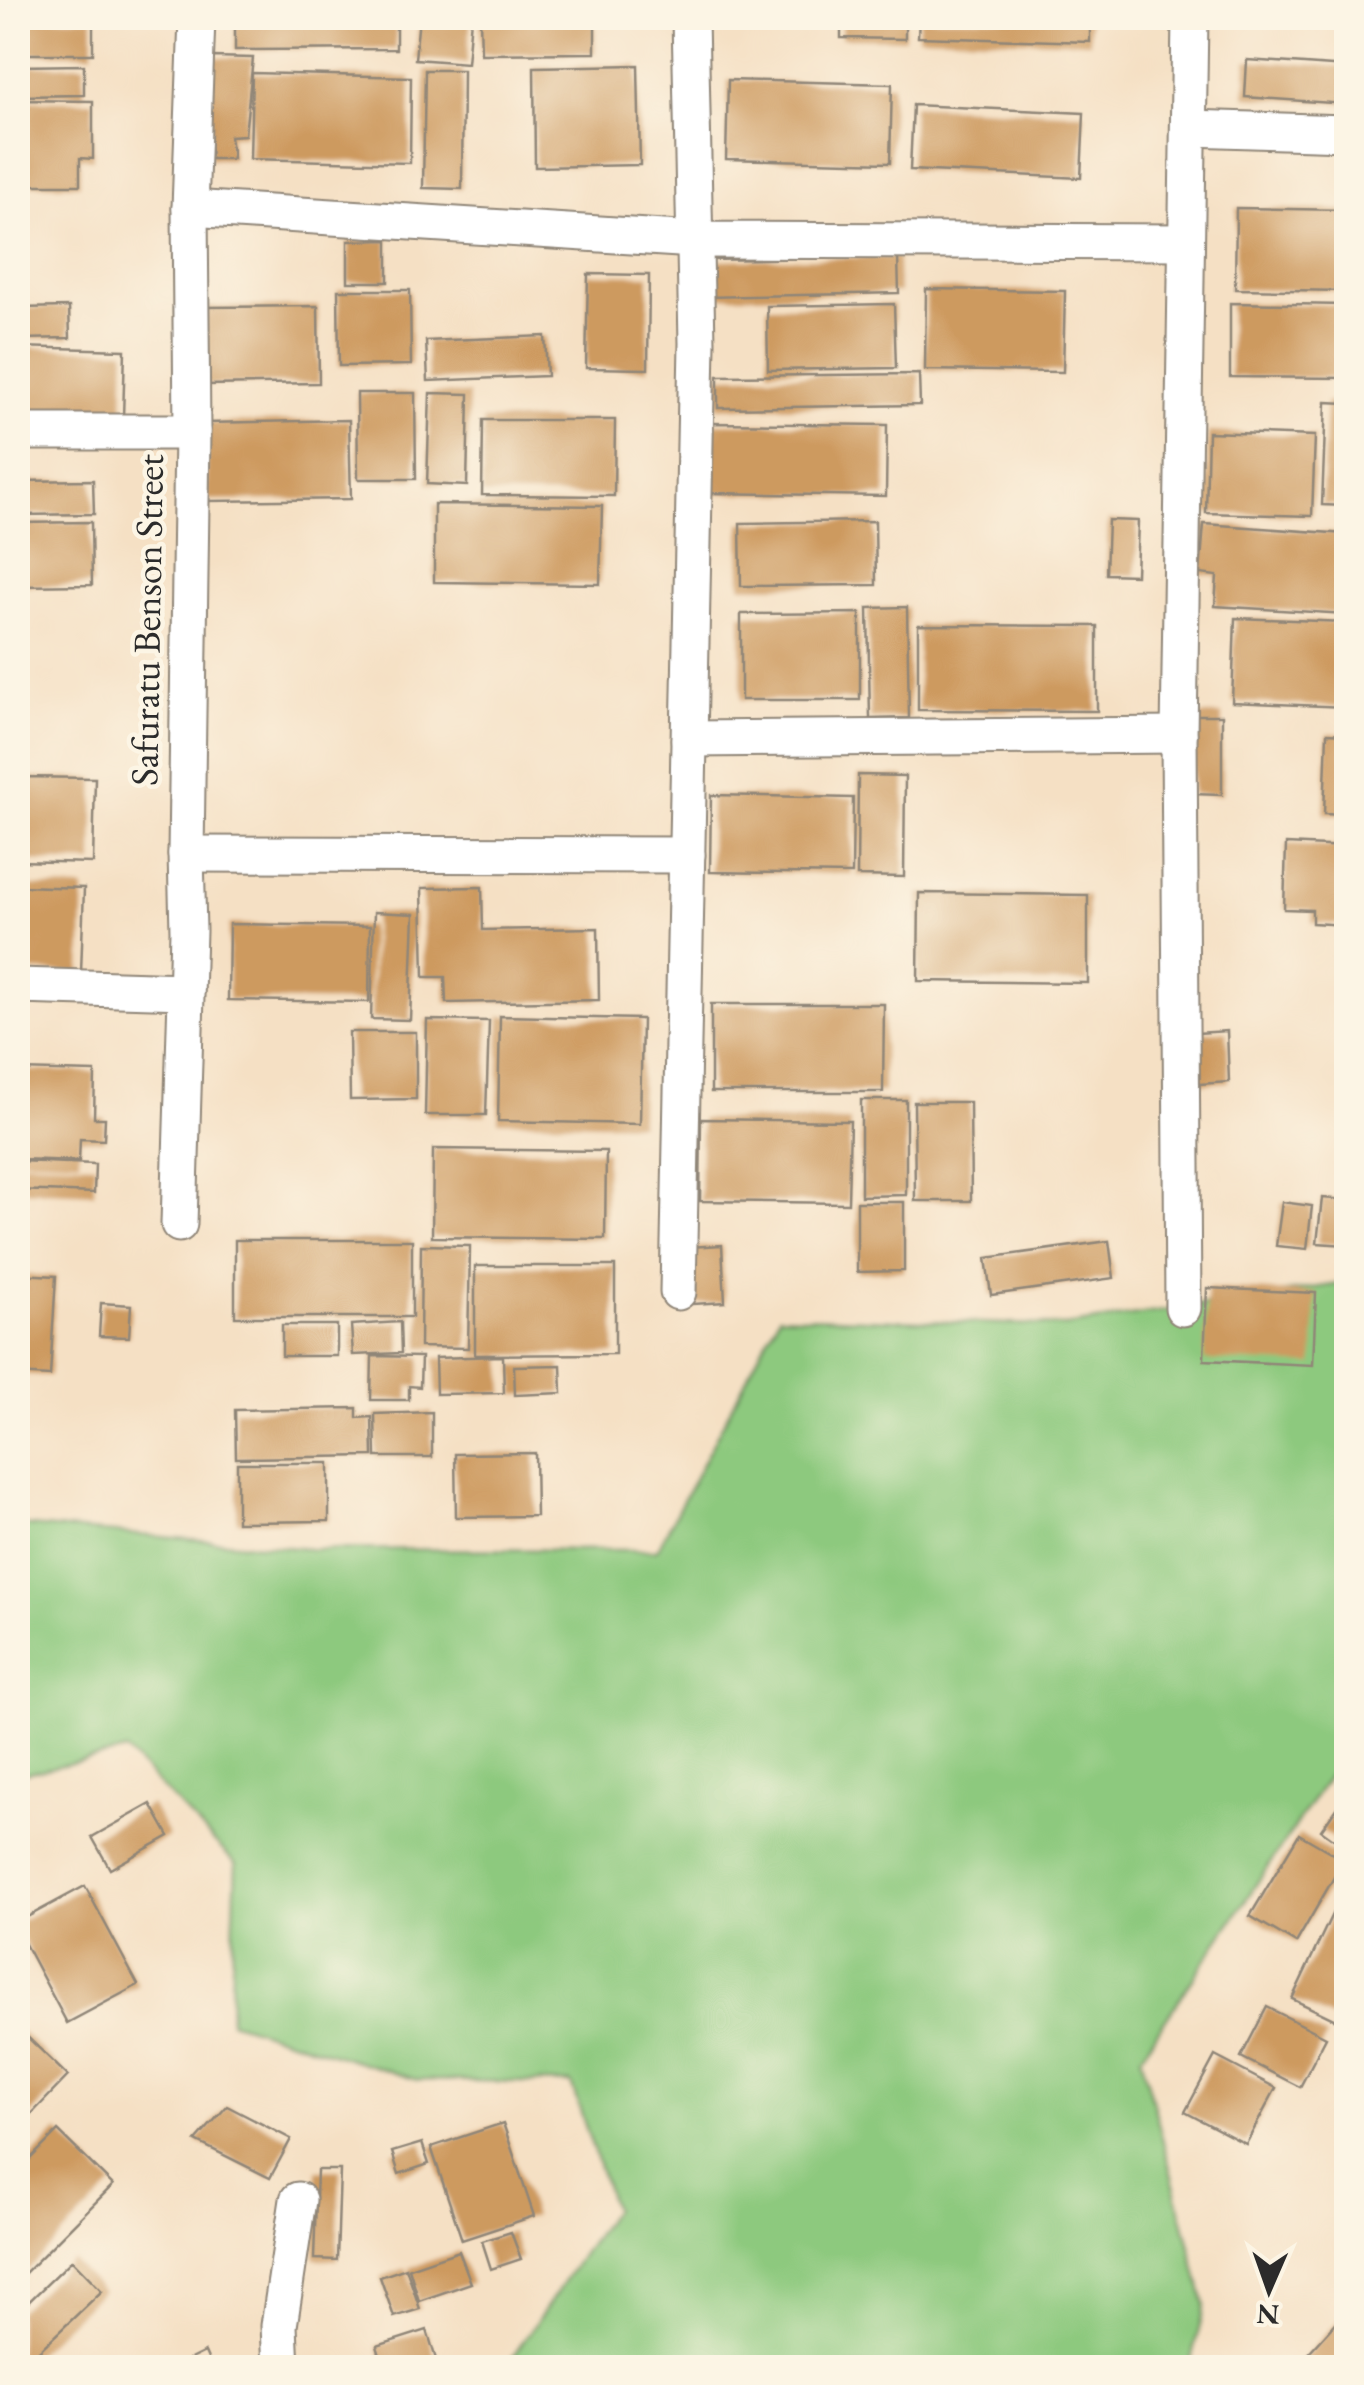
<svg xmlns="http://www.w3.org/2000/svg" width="1364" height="2385" font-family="'EB Garamond',serif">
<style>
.green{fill:#8dc97e;stroke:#5c7a54;stroke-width:2.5}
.building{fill:#cd9a5f}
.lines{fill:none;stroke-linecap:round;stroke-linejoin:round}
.street-casing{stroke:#908678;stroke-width:39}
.street{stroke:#fff;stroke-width:35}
.labels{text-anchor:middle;stroke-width:9;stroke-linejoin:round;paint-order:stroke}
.street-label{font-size:38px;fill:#2b2b2b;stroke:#fcf5e5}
</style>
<rect width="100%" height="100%" fill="#fcf5e5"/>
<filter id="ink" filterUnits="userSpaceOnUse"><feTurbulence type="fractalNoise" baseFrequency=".01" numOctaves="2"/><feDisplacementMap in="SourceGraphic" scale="20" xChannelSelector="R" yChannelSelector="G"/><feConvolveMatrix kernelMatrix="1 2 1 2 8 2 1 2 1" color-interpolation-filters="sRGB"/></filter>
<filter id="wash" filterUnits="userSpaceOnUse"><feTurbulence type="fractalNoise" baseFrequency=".0048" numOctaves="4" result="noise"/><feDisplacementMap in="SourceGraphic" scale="40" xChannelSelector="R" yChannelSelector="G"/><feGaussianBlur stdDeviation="2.25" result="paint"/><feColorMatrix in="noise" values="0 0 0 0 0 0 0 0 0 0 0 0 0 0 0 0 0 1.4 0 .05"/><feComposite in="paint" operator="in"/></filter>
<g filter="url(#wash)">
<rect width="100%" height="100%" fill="#f5e0c4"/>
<path class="green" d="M1346,1283v467l-205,306 64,249 -16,62h-683l107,-158 -42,-126 -154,-3 -187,-59 6,-157 -110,-113 -108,24v-250l292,24 347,1 122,-234 286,10z"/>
<g id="blocks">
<g class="building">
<rect x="18" y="18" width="75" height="36"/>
<path d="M235,18h161v31l-161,1z"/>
<path d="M419,18h52l-4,45 -52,-4z"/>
<path d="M480,18h115v35l-114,1z"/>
<path d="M841,18h64v21l-64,-1z"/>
<path d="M919,18h171v24l-172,-5z"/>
<path d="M1273,18h73v7l-73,-3z"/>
<path d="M212,57l41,1 -8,77 -15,1 3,23h-23z"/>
<path d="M1247,60l99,7v37l-101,-7z"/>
<path d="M84,65v30l-66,1v-30z"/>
<path d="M638,65l2,100 -105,2 -1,-100z"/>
<path d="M425,70h38l-1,119 -39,-1z"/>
<path d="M252,73l159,4 -1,86 -160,-4z"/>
<path d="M728,80l164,4 -2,79 -164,-4z"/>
<path d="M18,100l75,1v58l-13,-1v27h-62z"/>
<path d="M913,105l171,8 -3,65 -171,-8z"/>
<path d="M1236,208l110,2v81l-111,-2z"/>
<path d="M388,240v42h-40v-41z"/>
<path d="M898,257l1,36 -195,4 -1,-37z"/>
<path d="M588,274l61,1 -1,94 -62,-1z"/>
<path d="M926,289l139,2 -2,81 -138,-2z"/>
<path d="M338,290h72l1,75 -72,1z"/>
<path d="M1230,303l116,2v73l-116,-1z"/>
<path d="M894,304l2,64 -128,2 -1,-64z"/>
<path d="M318,306l1,77 -116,2 -1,-78z"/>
<path d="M69,307l1,31 -52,1v-31z"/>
<path d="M545,336l2,40 -119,5 -2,-40z"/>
<path d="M18,347l107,3 -2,68 -105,-3z"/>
<path d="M919,374l1,31 -202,3v-32z"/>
<path d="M357,393h58l1,86h-58z"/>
<path d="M430,393l39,1 -2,92 -40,-2z"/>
<path d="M1326,402l20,1v103l-24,-1z"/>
<path d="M349,420l2,79 -144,2 -1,-78z"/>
<path d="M483,420h132l-1,76 -132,-1z"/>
<path d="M711,423l176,2 -1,71 -177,-3z"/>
<path d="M1208,432l107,4 -3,80 -106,-3z"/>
<path d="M93,480l1,34 -76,1v-34z"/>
<path d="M434,504l168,2 -2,78 -166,-2z"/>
<path d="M1108,520l30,1 -2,54 -30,-1z"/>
<path d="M875,521l1,64 -135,1 -1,-63z"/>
<path d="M91,522l1,63 -74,1v-63z"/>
<path d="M1204,524l142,10v80l-131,-8 2,-30 -17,-2z"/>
<path d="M907,607l2,111 -39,1 -2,-111z"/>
<path d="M860,613v87h-119v-86z"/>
<path d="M1235,618l111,4 -1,85 -113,-5z"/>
<path d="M918,625l179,1v85l-179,-1z"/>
<path d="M1192,715h30v80l-30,-1z"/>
<path d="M1327,733l19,1v81l-22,-1z"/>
<path d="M858,775l47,1 -1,101 -47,-1z"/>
<path d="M18,777l77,1 -2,85 -75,-2z"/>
<path d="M711,795l142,3 -1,76 -142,-2z"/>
<path d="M1286,844l60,3v78l-34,-2v-13l-28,-1z"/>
<path d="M18,886l66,2 -3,85 -63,-2z"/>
<path d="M482,887l1,43 115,-2 1,72 -153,3 -1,-26h-21l-2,-89z"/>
<path d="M919,893l169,2v88l-170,-2z"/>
<path d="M374,912l40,2 -4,106 -39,-1z"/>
<path d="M229,924l141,2 -1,76 -141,-2z"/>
<path d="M711,1004h173l-1,88h-172z"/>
<path d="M500,1016l142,3 -2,105 -142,-3z"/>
<path d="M427,1020l62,1 -3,94h-61z"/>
<path d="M1227,1031l2,51 -30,2 -2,-51z"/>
<path d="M349,1032h67v67l-66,1z"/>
<path d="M18,1070l77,2 -1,46h11l-1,22 -24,-1 -1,22 -61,-2z"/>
<path d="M861,1100h45v95l-45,1z"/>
<path d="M914,1102h56l1,99h-56z"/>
<path d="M701,1119l149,2 -2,82 -148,-2z"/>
<path d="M433,1149l173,2 -1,88 -173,-2z"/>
<path d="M18,1161l77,3 -1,29 -76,-3z"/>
<path d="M1322,1198l24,2v45l-29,-2z"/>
<path d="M857,1202h47v69l-47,1z"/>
<path d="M1282,1202l30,4 -5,43 -31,-3z"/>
<rect x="235" y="1240" width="177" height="77"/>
<path d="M1109,1241l5,37 -123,17 -5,-37z"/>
<path d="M421,1245l49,1 -2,102 -48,-1z"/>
<path d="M722,1245l3,57 -32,2 -4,-57z"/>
<path d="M475,1266h140v88l-140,1z"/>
<path d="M18,1274l38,2 -6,100 -32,-2z"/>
<path d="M1207,1288l109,5 -3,72 -109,-5z"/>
<path d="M101,1303l30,2 -2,32 -30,-1z"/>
<path d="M400,1322l1,31 -48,2 -2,-30z"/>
<rect x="282" y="1325" width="55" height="31"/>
<path d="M372,1356l49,1 -1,30 -11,-1v14h-38z"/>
<path d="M503,1356l1,37 -68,1 -1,-36z"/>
<path d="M561,1365l1,28 -47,2 -1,-29z"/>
<path d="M357,1408v10l15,-1 1,39 -137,2 -1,-48z"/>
<path d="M432,1412v45h-56l-1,-43z"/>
<path d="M535,1453l1,63 -80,1 -1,-63z"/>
<path d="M237,1463h92v58l-92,1z"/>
<path d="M1346,1794v54l-25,-18z"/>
<path d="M151,1804l18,32 -59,33 -18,-32z"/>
<path d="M1299,1834l45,26 -48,83 -46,-27z"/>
<path d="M85,1886l53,99 -71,38 -49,-92v-9z"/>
<path d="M1335,1908l11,5v112l-54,-26z"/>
<path d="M1267,2007l59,30 -26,50 -59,-30z"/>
<path d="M18,2028l50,48 -50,52z"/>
<path d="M1215,2056l61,32 -30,56 -61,-32z"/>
<path d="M227,2106l64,33 -21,39 -74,-37z"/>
<path d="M503,2123l31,93 -72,24 -31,-93z"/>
<path d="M58,2131l55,54 -95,95v-109z"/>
<path d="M422,2143l7,21 -30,10 -7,-22z"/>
<path d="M317,2170h23l-3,90 -23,-1z"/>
<path d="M511,2232l10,27 -30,10 -9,-28z"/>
<path d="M459,2251l12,32 -52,18 -10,-33z"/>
<path d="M72,2260l30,31 -81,77h-3v-56z"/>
<path d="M406,2268l14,41 -26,8 -14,-40z"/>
<path d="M1343,2315l3,3v50h-36l-8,-8z"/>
<path d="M427,2330l11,36 -54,2 -7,-22z"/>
<path d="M205,2352l7,16h-40z"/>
</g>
</g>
</g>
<g filter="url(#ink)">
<use href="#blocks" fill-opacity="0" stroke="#908678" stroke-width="2.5"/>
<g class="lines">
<defs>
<g id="street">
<path d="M1190,128l156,5"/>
<path d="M190,208l505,32 491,2"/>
<path d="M18,432h174"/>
<path d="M689,739l490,-4"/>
<path d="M186,854l501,1"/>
<path d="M18,986l168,5"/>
<path d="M179,1224l9,-293 -2,-77 6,-422 -2,-224 7,-190"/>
<path d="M678,1292l19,-949 -7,-325"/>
<path d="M1183,1308l-4,-573 11,-717"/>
<path d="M281,2368l-2,-42 19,-126"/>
</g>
</defs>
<use href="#street" class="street-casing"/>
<use href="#street" class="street"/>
</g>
</g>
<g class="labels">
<g class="street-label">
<text transform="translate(147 620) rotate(-89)" y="13">Safuratu Benson Street</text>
</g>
</g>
<rect width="1364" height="2385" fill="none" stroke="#fcf5e5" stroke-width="60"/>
<g transform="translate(1269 2290) rotate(182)" stroke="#fcf5e5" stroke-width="8" paint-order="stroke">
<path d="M0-8L18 38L0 25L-18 38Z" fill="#2b2b2b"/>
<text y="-15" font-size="28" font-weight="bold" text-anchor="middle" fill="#2b2b2b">N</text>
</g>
</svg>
